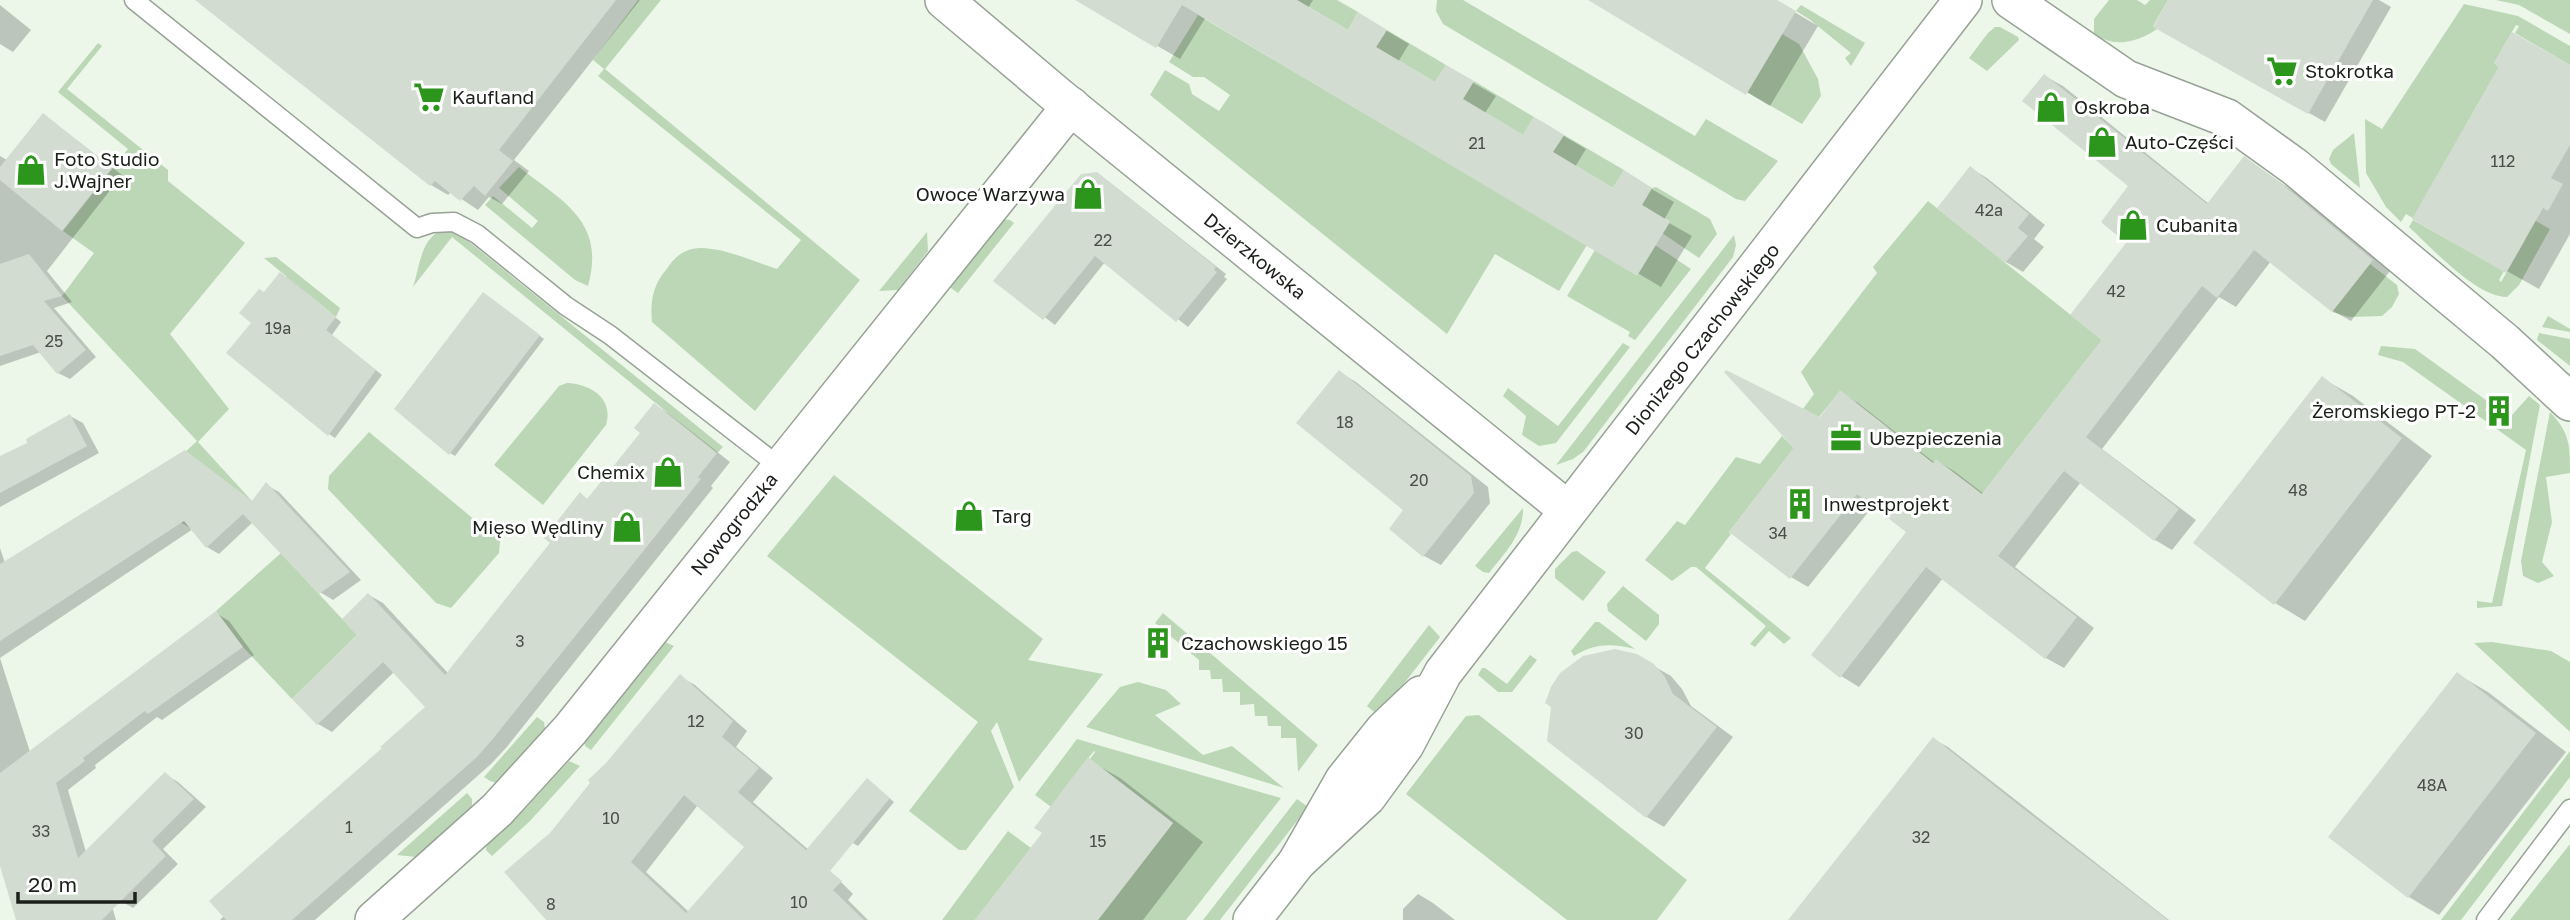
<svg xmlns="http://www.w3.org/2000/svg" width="2570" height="920" font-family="'Golos Text',sans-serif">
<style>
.green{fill:#bbd7b6}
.shadow{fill:#0003;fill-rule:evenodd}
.building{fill:#d2dcd0;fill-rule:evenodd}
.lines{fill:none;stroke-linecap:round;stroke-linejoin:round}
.lane-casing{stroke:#98a297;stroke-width:21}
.street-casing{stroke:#98a297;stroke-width:40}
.lane{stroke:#fff;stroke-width:18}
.street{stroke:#fff;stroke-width:37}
.labels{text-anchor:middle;stroke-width:6;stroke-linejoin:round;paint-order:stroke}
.number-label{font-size:16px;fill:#4a4f48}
.poi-label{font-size:19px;fill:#1c201b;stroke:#fff;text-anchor:start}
.street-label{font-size:19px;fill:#1c201b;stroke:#fff}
</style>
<rect width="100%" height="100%" fill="#ecf7ea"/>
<g class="green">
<path d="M638,0h23l-56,69 255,211 -105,131 -103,-89c-2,-19 1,-38 14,-52 5,-8 11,-15 20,-19 22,-11 68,11 91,18l24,-29 -203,-164 6,-7 -11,-9z"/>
<path d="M1297,0h40l21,12 -10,18z"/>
<path d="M1437,0h26l232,136 11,-17 72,42 -33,40 -9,-2 -293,-175 -7,-13z"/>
<path d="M2109,0h28l8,5 5,-5h18l-15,26 4,3c-18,13 -45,20 -63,4v-14z"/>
<path d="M2496,0h74v34l-51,-29z"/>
<path d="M2464,4l54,12 52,30v19l-55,-32 4,-7 -3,-1 -22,38 5,4 -86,151 -7,-4 -5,8 -15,-15 -20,-34 -1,-54 17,10z"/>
<path d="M1801,5l64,38 -14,23 -6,-8 6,-5 -42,-34 -13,-8z"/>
<path d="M1198,15l389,230 -28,46 -64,-37 -48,80 -297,-239 15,-25 24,14 3,10 27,17 11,-16 -26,-18h-11l-24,-15z"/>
<path d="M1995,27h5l18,10 1,3 -32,31 -18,-13 19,-25z"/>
<path d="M1387,30l59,35 -11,17 -59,-35z"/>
<path d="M1782,34l17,10 19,35 3,17 -19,28 -55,-32z"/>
<path d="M98,43l4,3 -35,43 101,81v11l77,62 -75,91 59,75 -31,33 54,59 -19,-14 -43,41 -10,-6 -13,-53 30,-28 -135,-145 32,-43 -31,-22 65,-82 -70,-57z"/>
<path d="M1474,81l60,36 -11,18 -60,-36z"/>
<path d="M2354,133l6,55 -29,-24 -2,-5 4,-9z"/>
<path d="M1564,135l60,35 -11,18 -60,-36z"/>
<path d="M519,167c44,35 87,54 69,119l-13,-6 -90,-75 8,-9 39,32 6,-7 -39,-33z"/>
<path d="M1656,187l54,32 7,15 -18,24 -37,-25 7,-12 -27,-16 10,-17z"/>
<path d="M1928,201l174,139 -120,154 -71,-3 -71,-100 -21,26 -16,-8 11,-15 -13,-22 76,-99 -4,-6z"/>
<path d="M2529,217l21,12 -31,56 -12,12c-31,0 -75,-49 -98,-70l4,-7 91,51 -5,9 2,2 23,-40z"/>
<path d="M1003,219l7,1 4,3 -56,70 -7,-5v-5z"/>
<path d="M441,230l16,2 266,215 -6,6 -265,-216 -39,50c7,-21 7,-46 28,-57z"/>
<path d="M927,232l1,19 -30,39 -19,1z"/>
<path d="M1734,235l2,10 -3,12 -150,195 -10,7 -17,6z"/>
<path d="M1655,245l36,24 -56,71 -7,-4 2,-4 -63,-36 28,-46z"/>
<path d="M276,257l64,51 -4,9 -72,-59z"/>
<path d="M2370,264l27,21 2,9 -7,13 -10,9 -33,1 -17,-5z"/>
<path d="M2548,316l22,13v3l-28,-5z"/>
<path d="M2539,333l31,6v27l-33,-26z"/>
<path d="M1623,343l7,4 -74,96 -17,3 -17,-11 4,-19 -23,-20 5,-8 50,38z"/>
<path d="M2381,346l34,3 75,54 -5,7 19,14 25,-28 11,9 -38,201 -25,2v-7l15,2 34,-153 -123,-88 -25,-7z"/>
<path d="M567,383c23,1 47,15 39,42l-63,80 -49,-40 65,-79z"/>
<path d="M2550,412c20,21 20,33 20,61l-24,4 6,45 -10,40 12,14 -16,7 -15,-7 -2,-15z"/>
<path d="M369,432l131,109 -1,12 -48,55 -15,-5 -108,-114 1,-13z"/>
<path d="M1782,436l12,12 -65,84 2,2 -26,34 86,70 -7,6 -15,-13 -14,16 -5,-3 16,-18 -70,-59h-5l-19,14 -27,-21 32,-39 8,4 51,-68 24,7z"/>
<path d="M834,475l209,164 -15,21 75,14 -84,108 -22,-60 -6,9 23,56 -48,63h-7l-50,-39 69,-89 -211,-166z"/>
<path d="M1523,508c1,26 -19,46 -34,65l-6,-1 -8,-6z"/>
<path d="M1577,551l29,21 -23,29 -28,-23v-9l17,-17z"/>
<path d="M281,553l76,82 -65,64 -49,-52 -27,-36z"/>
<path d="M1623,586l36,29v9l-13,17 -38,-30 -1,-7z"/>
<path d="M1163,613l155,132 -20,27 -2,-34h-15v-12h-13l-1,-10h-12l-1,-12 -14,1v-13h-17l-1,-13h-11l-1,-9h-11v-10l-44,-37z"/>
<path d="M1595,622h4l36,27c-23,-6 -41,-6 -61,7l-3,-5z"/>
<path d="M1429,625l11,12 -61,79 -12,-10z"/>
<path d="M663,641l11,5 -83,104 -6,-4v-6z"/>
<path d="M2492,642l59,9 19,11v70l-96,-89z"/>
<path d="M1530,655l7,5 -25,32h-14l-20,-17 4,-7h3l22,16z"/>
<path d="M1138,682l28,8 15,14 -26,11 48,40 29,-9 52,42 -198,-61 34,-40z"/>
<path d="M1479,715l208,165 -30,40h-90l-161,-126 60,-78z"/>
<path d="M537,717l7,5 1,7 -48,54 -7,-2 -6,-4z"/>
<path d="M1077,739l204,59 -95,122h-88l75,-97 -83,-64 5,-7 -1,-1 -28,35 -8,26 -23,-17z"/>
<path d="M2570,751v26l-109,143h-20z"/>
<path d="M569,761l11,5 -50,55 -38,35 -6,-6 1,-7 36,-32z"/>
<path d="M467,793l5,6v7l-56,51 -19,-2z"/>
<path d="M1297,799l11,8 -88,113h-17z"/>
<path d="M1008,831l23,17 -56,72h-33z"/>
<path d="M2570,844v76h-60z"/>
</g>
<g class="shadow">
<path d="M199,0h441l-126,160 15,11 -27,33 -13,-7 -11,13 -27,-18 -3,3 -17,-10z"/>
<path d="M1078,0h235l-5,8 41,24 33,-4 27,16 -11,18 38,22 10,-17 50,29 -11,17 39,24 11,-18 51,30 -11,18 39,23 10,-17 50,29 -10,18 28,16 -31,51 -455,-270 -26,42z"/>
<path d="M1592,0h182l44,26 -48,80z"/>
<path d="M2170,0h209l12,7 -66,115 -170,-96z"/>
<path d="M0,5l31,25 -18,22 -13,-8z"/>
<path d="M2570,67v167l-31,55 -125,-70z"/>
<path d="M2045,76l18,10 146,118 36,-46 55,38 90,75 -39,50 -18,-10 -62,-50 -35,46 -17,-10 -117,152 94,71 -24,30 -17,-10 -74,-58 -66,85 79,61 -30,40 -18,-10 -103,-80 -84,109 -18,-11 68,-145 -35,-26 -66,82 -17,-10 29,-158 20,-26 18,10 77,60 2,-2 17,10 30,23 120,-155 24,-97 3,-56z"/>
<path d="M44,115l78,60 -75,96 25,31 -18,6 42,49 -26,22 -12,-6 -17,-21 -41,14v-210l7,4z"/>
<path d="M1970,168l17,10 58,47 -11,14 10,8 -21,25 -17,-10 -67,-55z"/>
<path d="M1108,181l118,93 -2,3 3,2 -39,48 -83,-65 -50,63 -59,-45z"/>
<path d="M287,277l54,45 -9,13 50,40 -47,63 -6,-4 -65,-140z"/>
<path d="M489,297l55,42 -89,117 -5,-3z"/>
<path d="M1339,372l17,10 132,105 2,16 -49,62 -17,-9 -33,-27 15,-19z"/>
<path d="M2322,378l31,18 79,60 -127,165 -30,-18z"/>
<path d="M655,405l13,8 62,49 -19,24 2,2 -207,260 -15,16 -176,156h-95l164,-172 43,-41 -33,-35 -62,60 -14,-8 41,-89 10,-40 14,8 65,70 105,-130 27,-48 9,5 53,-68z"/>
<path d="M70,416l13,7 16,30 -99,54v-49l29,-15z"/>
<path d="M185,452l68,50 13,-17 13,7 82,88 -28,20 -13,-8 -67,-70 -34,32 -12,-7 -14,-18 -193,129 30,94 186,-139 13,8 25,34 -92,65 -5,-3 -62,48 1,3 -28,22 18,62 80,-77 12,7 28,25 -43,42 15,15 -45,44 -12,-7 -16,-18 11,37h-98l-18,-59v-313l5,15z"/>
<path d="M1636,656l35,20 11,13 9,17 42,31 -69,90 -17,-10 -98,-77z"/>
<path d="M2457,674l31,18 78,60 -127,163 -30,-18z"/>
<path d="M680,677l15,8 52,46 -11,16 37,31 -20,24 57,49 43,43 -5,6 20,20h-320l3,-86zM698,805l49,42 -58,65 -43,-40z"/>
<path d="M1933,739l15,8 221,173h-379z"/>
<path d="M1088,760l32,18 83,64 -60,78h-166l67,-87z"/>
<path d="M872,784l22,18 -36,44 -5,-3z"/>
<path d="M1418,894l15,9 22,17h-52v-11z"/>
</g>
<g class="building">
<path d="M195,0h421l-117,150 14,11 -28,35 -11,-10 -14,15 -25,-20 -5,5z"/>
<path d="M1075,0h222l51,30 10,-18 29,18 -11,17 59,35 11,-17 28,16 -11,18 60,36 11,-18 14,8 16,10 -11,17 60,36 11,-18 28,18 -10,17 28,17 -33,54 -455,-271 -26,43z"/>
<path d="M1588,0h189l19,11 -50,84z"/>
<path d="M2168,0h205l-65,114 -155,-87z"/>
<path d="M2512,32l58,33v80l-19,33 12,6 -15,27 -5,-3 -37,65 -94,-54 87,-152 -5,-4z"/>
<path d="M2044,74l163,130 37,-48 38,28 91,76 -41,52 -78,-62 -37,48 -15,-12 -116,151 93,72 -25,32 -90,-70 -66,85 79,61 -32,42 -119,-92 -86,111 -29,-23 95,-123 -49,-38 -67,85 -61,-47 65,-84 -70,-76 2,-2 94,47 20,-27 93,73 3,-4 46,35 120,-154 -32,-25 56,-72 -25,-21 27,-36 -106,-85z"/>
<path d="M43,113l69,55 -50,63 -62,-51v-13z"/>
<path d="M1970,166l59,48 -11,14 10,8 -23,27 -68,-55z"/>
<path d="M1097,172l119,95 -2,3 3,2 -41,50 -81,-66 -52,64 -50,-39 88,-107z"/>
<path d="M29,254l33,42 -18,5 42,49 -29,24 -24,-29 -33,11v-92z"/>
<path d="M280,272l56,45 -10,13 50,40 -48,66 -102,-83 25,-30 -12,-10 20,-24 5,3z"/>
<path d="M483,292l57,43 -91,120 -55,-46z"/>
<path d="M1339,370l132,106 3,17 -51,64 -34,-28 14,-19 -107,-87z"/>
<path d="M2322,376l80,62 -128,167 -81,-62z"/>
<path d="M654,403l63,50 -19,24 3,2 -209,261 -15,17 -185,163h-66l-17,-19 173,-153 -2,-1 45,-40 -42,-45 -66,63 -25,-26 65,-64 -15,-16 26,-26 77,82 105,-132 -6,-5 36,-46 7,7 53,-66 -6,-5z"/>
<path d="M70,414l17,32 -87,47v-37l27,-13 -1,-4z"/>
<path d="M185,450l67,51 14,-19 84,90 -31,22 -76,-80 -37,34 -22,-27 -184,120v-77z"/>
<path d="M216,611l27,36 -95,67 -3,-3 -62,47 2,3 -29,22 22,75 87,-86 29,27 -42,42 14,15 -64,64h-86l-16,-54v-93z"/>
<path d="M1615,649l22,5 17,10 11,13 8,17 44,33 -71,91 -99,-77 4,-34 -6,-4 6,-16 9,-14 23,-17z"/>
<path d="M2457,672l79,61 -128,165 -80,-61z"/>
<path d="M680,674l53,47 -11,16 37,31 -21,24 68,58 61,-72 23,20 -60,73 12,10 -9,9 31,30h-318l-42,-48 46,-39 40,-50 -2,-3 18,-17zM684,795l60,52 -58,66 -55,-51z"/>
<path d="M1933,737l87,69 148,114h-380z"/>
<path d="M1088,757l85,66 -75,97h-123l67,-87 -8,-5z"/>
</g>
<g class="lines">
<defs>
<g id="lane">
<path d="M134,0l283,228 15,-5 22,-1 23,12 89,72 44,29 170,132"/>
<path d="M2486,920l84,-111"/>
</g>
<g id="street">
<path d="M944,0l115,97 509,413"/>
<path d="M2011,0l115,79 101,39 68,49 210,175 65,60"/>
<path d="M1297,862l70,-65 38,-52 38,-72 520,-673"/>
<path d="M374,920l123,-110 73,-80 501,-624"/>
<path d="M1252,920l45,-58 47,-82 40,-50 37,-35"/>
</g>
</defs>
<use href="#lane" class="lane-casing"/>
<use href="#street" class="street-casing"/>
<use href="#lane" class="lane"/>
<use href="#street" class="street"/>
</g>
<defs>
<symbol id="supermarket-bare" viewBox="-9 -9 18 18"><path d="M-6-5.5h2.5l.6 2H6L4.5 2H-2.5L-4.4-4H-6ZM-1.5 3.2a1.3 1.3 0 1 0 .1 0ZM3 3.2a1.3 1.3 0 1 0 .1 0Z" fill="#2c951b" stroke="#fff" stroke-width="2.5" paint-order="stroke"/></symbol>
<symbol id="shop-bare" viewBox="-9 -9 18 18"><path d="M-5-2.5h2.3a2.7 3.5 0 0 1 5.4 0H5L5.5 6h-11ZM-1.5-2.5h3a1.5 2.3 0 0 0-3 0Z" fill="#2c951b" stroke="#fff" stroke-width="2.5" paint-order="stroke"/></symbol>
<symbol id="building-bare" viewBox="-9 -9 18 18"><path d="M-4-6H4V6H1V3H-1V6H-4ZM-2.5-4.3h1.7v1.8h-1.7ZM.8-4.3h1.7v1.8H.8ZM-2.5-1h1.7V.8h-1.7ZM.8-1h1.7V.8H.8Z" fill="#2c951b" stroke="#fff" stroke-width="2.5" paint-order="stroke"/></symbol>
<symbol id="office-bare" viewBox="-9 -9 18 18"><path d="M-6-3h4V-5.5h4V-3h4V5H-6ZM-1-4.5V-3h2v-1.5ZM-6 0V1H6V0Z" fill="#2c951b" stroke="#fff" stroke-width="2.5" paint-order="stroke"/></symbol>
</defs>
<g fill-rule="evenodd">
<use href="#supermarket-bare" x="2260" y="49" width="44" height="44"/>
<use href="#supermarket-bare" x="407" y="75" width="44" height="44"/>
<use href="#shop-bare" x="2029" y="85" width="44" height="44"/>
<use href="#shop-bare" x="2080" y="120" width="44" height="44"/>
<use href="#shop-bare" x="9" y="148" width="44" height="44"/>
<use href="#shop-bare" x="1066" y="172" width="44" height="44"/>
<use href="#shop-bare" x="2111" y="203" width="44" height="44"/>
<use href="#building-bare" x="2477" y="389" width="44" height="44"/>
<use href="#office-bare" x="1824" y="416" width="44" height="44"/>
<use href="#shop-bare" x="646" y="450" width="44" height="44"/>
<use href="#building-bare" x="1778" y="482" width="44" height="44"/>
<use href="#shop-bare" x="947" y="494" width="44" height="44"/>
<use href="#shop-bare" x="605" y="505" width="44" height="44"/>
<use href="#building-bare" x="1136" y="621" width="44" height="44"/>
</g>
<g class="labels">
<g class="number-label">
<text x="1477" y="149">21</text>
<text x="2503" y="167">112</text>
<text x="1989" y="216">42a</text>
<text x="1103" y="246">22</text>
<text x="2116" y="297">42</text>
<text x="278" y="334">19a</text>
<text x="54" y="347">25</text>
<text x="1345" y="428">18</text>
<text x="1419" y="486">20</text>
<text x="2298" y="496">48</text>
<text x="1778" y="539">34</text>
<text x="520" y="647">3</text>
<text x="696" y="727">12</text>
<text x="1634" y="739">30</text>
<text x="2432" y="791">48A</text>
<text x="611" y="824">10</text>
<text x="349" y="833">1</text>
<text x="41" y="837">33</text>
<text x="1921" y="843">32</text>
<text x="1098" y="847">15</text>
<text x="799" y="908">10</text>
<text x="551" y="910">8</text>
</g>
<g class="poi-label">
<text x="2305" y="78">Stokrotka</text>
<text x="452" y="104">Kaufland</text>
<text x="2074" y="114">Oskroba</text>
<text x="2125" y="149">Auto-Części</text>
<text x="54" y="166">Foto Studio<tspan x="54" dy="22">J.Wajner</tspan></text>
<text x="1065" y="201" text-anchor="end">Owoce Warzywa</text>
<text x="2156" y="232">Cubanita</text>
<text x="2476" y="418" text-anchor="end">Żeromskiego PT-2</text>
<text x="1869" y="445">Ubezpieczenia</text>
<text x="645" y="479" text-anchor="end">Chemix</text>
<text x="1823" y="511">Inwestprojekt</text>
<text x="992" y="523">Targ</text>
<text x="604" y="534" text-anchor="end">Mięso Wędliny</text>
<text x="1181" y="650">Czachowskiego 15</text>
</g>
<g class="street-label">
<text transform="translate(1255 256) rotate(39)" y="7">Dzierzkowska</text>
<text transform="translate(1702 339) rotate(-52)" y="7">Dionizego Czachowskiego</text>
<text transform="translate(734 524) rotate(-51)" y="7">Nowogrodzka</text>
</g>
</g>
<path d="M18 892v10h117v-10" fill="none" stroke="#1c201b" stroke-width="3.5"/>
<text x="28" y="892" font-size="21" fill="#1c201b" stroke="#ffffff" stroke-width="5" paint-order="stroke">20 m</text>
</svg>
